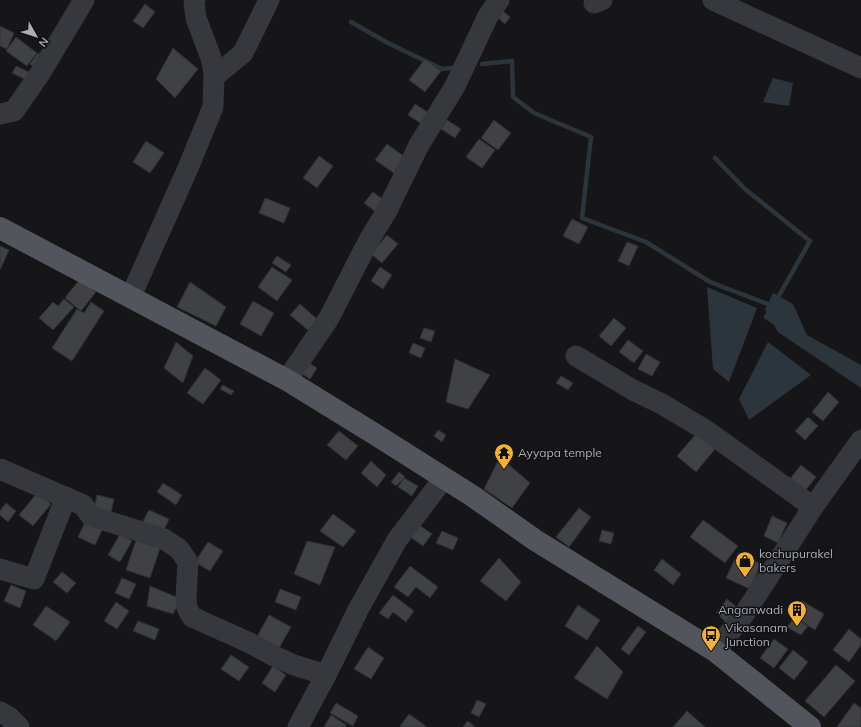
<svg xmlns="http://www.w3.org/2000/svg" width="861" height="727" font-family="Mulish,sans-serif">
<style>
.water{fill:#2c353c}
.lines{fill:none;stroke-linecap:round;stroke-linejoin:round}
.stream{stroke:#2c353c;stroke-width:4.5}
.building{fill:#404145;stroke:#303034}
.minor{stroke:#37383d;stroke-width:21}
.major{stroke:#53555c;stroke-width:22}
.labels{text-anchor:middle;stroke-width:3;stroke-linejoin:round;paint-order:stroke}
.poi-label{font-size:12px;fill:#a8adb8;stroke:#111113;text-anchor:start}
</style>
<rect width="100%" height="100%" fill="#161618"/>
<g class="water">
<path d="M773,78l20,5 -4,23 -26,-4z"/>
<path d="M707,287l50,21 -28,74 -16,-13z"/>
<path d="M773,293l20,11 14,31 54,30v23l-83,-56 -13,-22z"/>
<path d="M768,342l43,33 -62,45 -10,-21z"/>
</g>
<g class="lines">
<g class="stream">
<path d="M351,22l37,21 54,26 11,-1"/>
<path d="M482,64l30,-3 1,36 21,16 57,24 -9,81 64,24 64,40 63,24"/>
<path d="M715,158l30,31 65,52 -34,60"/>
<path d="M770,311l-4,6 10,6"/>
</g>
</g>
<g class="building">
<path d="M145,4l10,8 -12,16 -10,-7z"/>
<path d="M498,7l12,10 -5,7 -12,-11z"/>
<path d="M0,26l14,7 -7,16 -7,-3z"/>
<path d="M16,37l21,16 -10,13 -21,-15z"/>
<path d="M173,48l25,21 -23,29 -19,-19z"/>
<path d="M38,53l8,5 -9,12 -7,-6z"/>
<path d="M425,59l16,12 -16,21 -16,-12z"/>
<path d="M16,66l15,7 -4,7 -15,-7z"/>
<path d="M415,104l14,9 -7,11 -14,-9z"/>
<path d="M447,120l14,9 -6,9 -14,-9z"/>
<path d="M494,120l17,13 -13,17 -17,-12z"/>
<path d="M479,139l16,11 -13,18 -16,-11z"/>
<path d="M146,141l18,12 -14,20 -17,-11z"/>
<path d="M387,144l22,16 -11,16 -23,-16z"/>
<path d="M319,156l14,10 -16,22 -14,-10z"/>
<path d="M373,192l12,9 -9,11 -12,-9z"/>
<path d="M265,198l25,10 -6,15 -25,-10z"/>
<path d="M572,219l16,8 -9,17 -16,-8z"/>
<path d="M387,235l11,9 -16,19 -11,-9z"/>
<path d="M627,242l11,4 -9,20 -11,-5z"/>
<path d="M0,246l9,4 -9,20z"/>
<path d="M277,256l14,9 -5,7 -14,-9z"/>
<path d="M272,267l20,13 -15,21 -19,-14z"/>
<path d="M380,267l12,8 -9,14 -12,-8z"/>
<path d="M80,279l16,13 -15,19 -16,-13z"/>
<path d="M190,282l36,25 -10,19 -39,-19z"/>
<path d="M64,299l10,8 -21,23 -14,-12 14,-16 5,4z"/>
<path d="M253,301l21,12 -13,23 -21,-12z"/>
<path d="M91,302l13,9 -32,50 -20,-13 25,-39 7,4z"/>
<path d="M300,304l17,15 -9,11 -18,-15z"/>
<path d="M614,318l12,10 -15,18 -12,-10z"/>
<path d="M424,328l11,3 -4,11 -11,-4z"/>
<path d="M628,340l15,11 -9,12 -15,-11z"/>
<path d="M176,342l17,14 -10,27 -19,-15z"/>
<path d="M413,343l12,5 -4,10 -12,-5z"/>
<path d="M646,354l14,8 -8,14 -14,-7z"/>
<path d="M455,359l35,16 -22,34 -22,-7z"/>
<path d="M308,362l9,6 -7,11 -9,-6z"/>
<path d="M205,368l16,12 -18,24 -16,-11z"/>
<path d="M561,376l12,7 -5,7 -12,-7z"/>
<path d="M223,385l11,6 -3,4 -11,-6z"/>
<path d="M828,392l11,10 -16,19 -11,-9z"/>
<path d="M808,417l10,9 -13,14 -10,-9z"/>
<path d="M438,430l8,5 -4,7 -8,-6z"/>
<path d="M339,431l19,15 -12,14 -19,-15z"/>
<path d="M697,433l18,16 -19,23 -19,-16z"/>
<path d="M500,457l30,26 -18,25 -28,-19z"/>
<path d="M371,461l15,14 -9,12 -16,-14z"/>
<path d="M801,465l15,12 -11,14 -15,-12z"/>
<path d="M399,472l6,5 -9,9 -5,-4z"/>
<path d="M404,478l14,8 -6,10 -14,-9z"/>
<path d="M163,483l19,12 -6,10 -19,-13z"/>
<path d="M37,493l14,11 -18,22 -14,-11z"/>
<path d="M97,495l17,4 -4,18 -17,-4z"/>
<path d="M6,503l10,8 -8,11 -8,-7v-4z"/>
<path d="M579,508l12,9 -22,30 -13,-10z"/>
<path d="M149,510l20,9 -7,16 -21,-10z"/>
<path d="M333,514l23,17 -13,16 -23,-16z"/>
<path d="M772,516l15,7 -9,20 -14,-7z"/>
<path d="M86,520l17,8 -8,17 -17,-8z"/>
<path d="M703,520l35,26 -13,17 -35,-26z"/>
<path d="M415,522l17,12 -9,12 -17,-12z"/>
<path d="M602,530l12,3 -3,11 -12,-3z"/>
<path d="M442,531l16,7 -5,12 -17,-7z"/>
<path d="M120,534l12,7 -12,21 -12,-7z"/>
<path d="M137,537l24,8 -11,33 -24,-8z"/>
<path d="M307,541l28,6 -15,38 -26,-11z"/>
<path d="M208,542l15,9 -13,20 -15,-9z"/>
<path d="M738,553l23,11 -11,25 -24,-11z"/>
<path d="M499,558l22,24 -15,19 -26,-20z"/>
<path d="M662,559l19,15 -8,11 -19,-15z"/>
<path d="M410,566l28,21 -8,11 -14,-11 -8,10 -14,-10z"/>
<path d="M62,572l14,11 -9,10 -14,-11z"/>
<path d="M122,578l14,6 -7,15 -14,-6z"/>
<path d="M11,585l15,6 -6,17 -16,-7z"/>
<path d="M150,586l31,13 -8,15 -26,-8z"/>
<path d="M280,589l21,8 -5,13 -21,-8z"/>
<path d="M393,595l21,16 -8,11 -13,-10 -5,7 -9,-6z"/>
<path d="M727,599l13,11 -12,14 -12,-11z"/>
<path d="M802,601l22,13 -9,16 -22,-14z"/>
<path d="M116,602l13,9 -12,18 -13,-8z"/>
<path d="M578,605l22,15 -13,20 -22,-14z"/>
<path d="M46,606l24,16 -14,19 -23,-16z"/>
<path d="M269,615l22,12 -16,28 -21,-13z"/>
<path d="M794,618l14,8 -7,9 -14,-8z"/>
<path d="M138,621l21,8 -4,11 -22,-9z"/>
<path d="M638,626l8,6 -17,23 -8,-6z"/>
<path d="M849,629l12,10v6l-12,17 -16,-12z"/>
<path d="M774,639l14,10 -14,19 -14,-10z"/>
<path d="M597,646l26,26 -16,27 -33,-21z"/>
<path d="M368,647l16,11 -13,21 -17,-10z"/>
<path d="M793,650l15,12 -14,18 -15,-12z"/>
<path d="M231,655l18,12 -10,14 -18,-12z"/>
<path d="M836,665l19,16 -31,36 -19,-16z"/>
<path d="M273,666l13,9 -11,17 -13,-9z"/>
<path d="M477,700l9,4 -7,13 -8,-4z"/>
<path d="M336,703l22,13 -5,10 -23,-13z"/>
<path d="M854,703l7,5v19h-24z"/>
<path d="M687,711l18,16h-32z"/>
<path d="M409,714l18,13h-25l-2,-1z"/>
<path d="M331,715l15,10 -1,2h-21z"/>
<path d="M468,721l7,6h-12z"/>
</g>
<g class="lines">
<g class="minor">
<path d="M713,0l148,68"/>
<path d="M594,3l8,-3"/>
<path d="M214,77l29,-24 26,-53"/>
<path d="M0,114l14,-3 25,-36 45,-75"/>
<path d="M131,296l57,-128 25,-61 1,-34 -3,-15 -15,-40 -2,-15 1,-3"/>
<path d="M576,356l57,34 29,14 45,27 106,76"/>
<path d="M287,380l42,-62 40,-78 19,-31 5,-11 26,-53 36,-59 33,-70 11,-16"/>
<path d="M0,469l83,36 8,11 73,23 15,10 9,13 -2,36 1,10 5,9 58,26 24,13 20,9 32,10"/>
<path d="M0,569l34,10 32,-82"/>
<path d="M715,651l30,-38 68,-106 48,-67"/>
<path d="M0,712l9,5 10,10"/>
<path d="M298,727l28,-52 32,-65 39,-70 47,-62"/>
</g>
<path class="major" d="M0,228l287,152 94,58 93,59 61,43 180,111 95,76"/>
</g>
<defs>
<symbol id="temple-pin" viewBox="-11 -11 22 30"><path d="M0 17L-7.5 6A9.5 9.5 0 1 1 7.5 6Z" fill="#f2b134" stroke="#111113"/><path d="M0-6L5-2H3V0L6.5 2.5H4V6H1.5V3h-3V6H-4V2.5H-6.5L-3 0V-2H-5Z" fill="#111"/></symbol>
<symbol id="shop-pin" viewBox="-11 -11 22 30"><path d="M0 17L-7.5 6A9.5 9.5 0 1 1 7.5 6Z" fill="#f2b134" stroke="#111113"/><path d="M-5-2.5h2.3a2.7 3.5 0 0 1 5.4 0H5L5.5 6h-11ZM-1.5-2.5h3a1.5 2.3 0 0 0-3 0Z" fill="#111"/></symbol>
<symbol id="building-pin" viewBox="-11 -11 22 30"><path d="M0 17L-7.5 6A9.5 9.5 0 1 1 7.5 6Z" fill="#f2b134" stroke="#111113"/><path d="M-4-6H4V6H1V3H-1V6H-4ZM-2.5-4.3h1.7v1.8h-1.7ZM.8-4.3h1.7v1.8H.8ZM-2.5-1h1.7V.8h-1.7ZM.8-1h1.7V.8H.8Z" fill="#111"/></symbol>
<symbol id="bus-pin" viewBox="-11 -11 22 30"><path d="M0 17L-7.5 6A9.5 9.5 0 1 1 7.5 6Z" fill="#f2b134" stroke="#111113"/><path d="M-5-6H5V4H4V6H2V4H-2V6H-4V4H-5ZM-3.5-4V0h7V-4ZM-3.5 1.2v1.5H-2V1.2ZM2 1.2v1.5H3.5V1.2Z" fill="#111"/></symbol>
</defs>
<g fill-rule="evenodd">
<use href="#temple-pin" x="493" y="442" width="22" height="30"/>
<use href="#shop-pin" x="734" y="550" width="22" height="30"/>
<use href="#building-pin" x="786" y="599" width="22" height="30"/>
<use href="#bus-pin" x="700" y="624" width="22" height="30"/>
</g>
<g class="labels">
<g class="poi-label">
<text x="518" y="457">Ayyapa temple</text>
<text x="759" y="558">kochupurakel<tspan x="759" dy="14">bakers</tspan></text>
<text x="783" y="614" text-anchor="end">Anganwadi</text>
<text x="725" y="632">Vikasanam<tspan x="725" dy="14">Junction</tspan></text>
</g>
</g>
<g transform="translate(36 36) rotate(129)" stroke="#111113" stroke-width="3" paint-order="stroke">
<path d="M0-3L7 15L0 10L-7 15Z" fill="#a8adb8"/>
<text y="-6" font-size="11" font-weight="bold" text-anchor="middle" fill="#a8adb8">N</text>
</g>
</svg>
